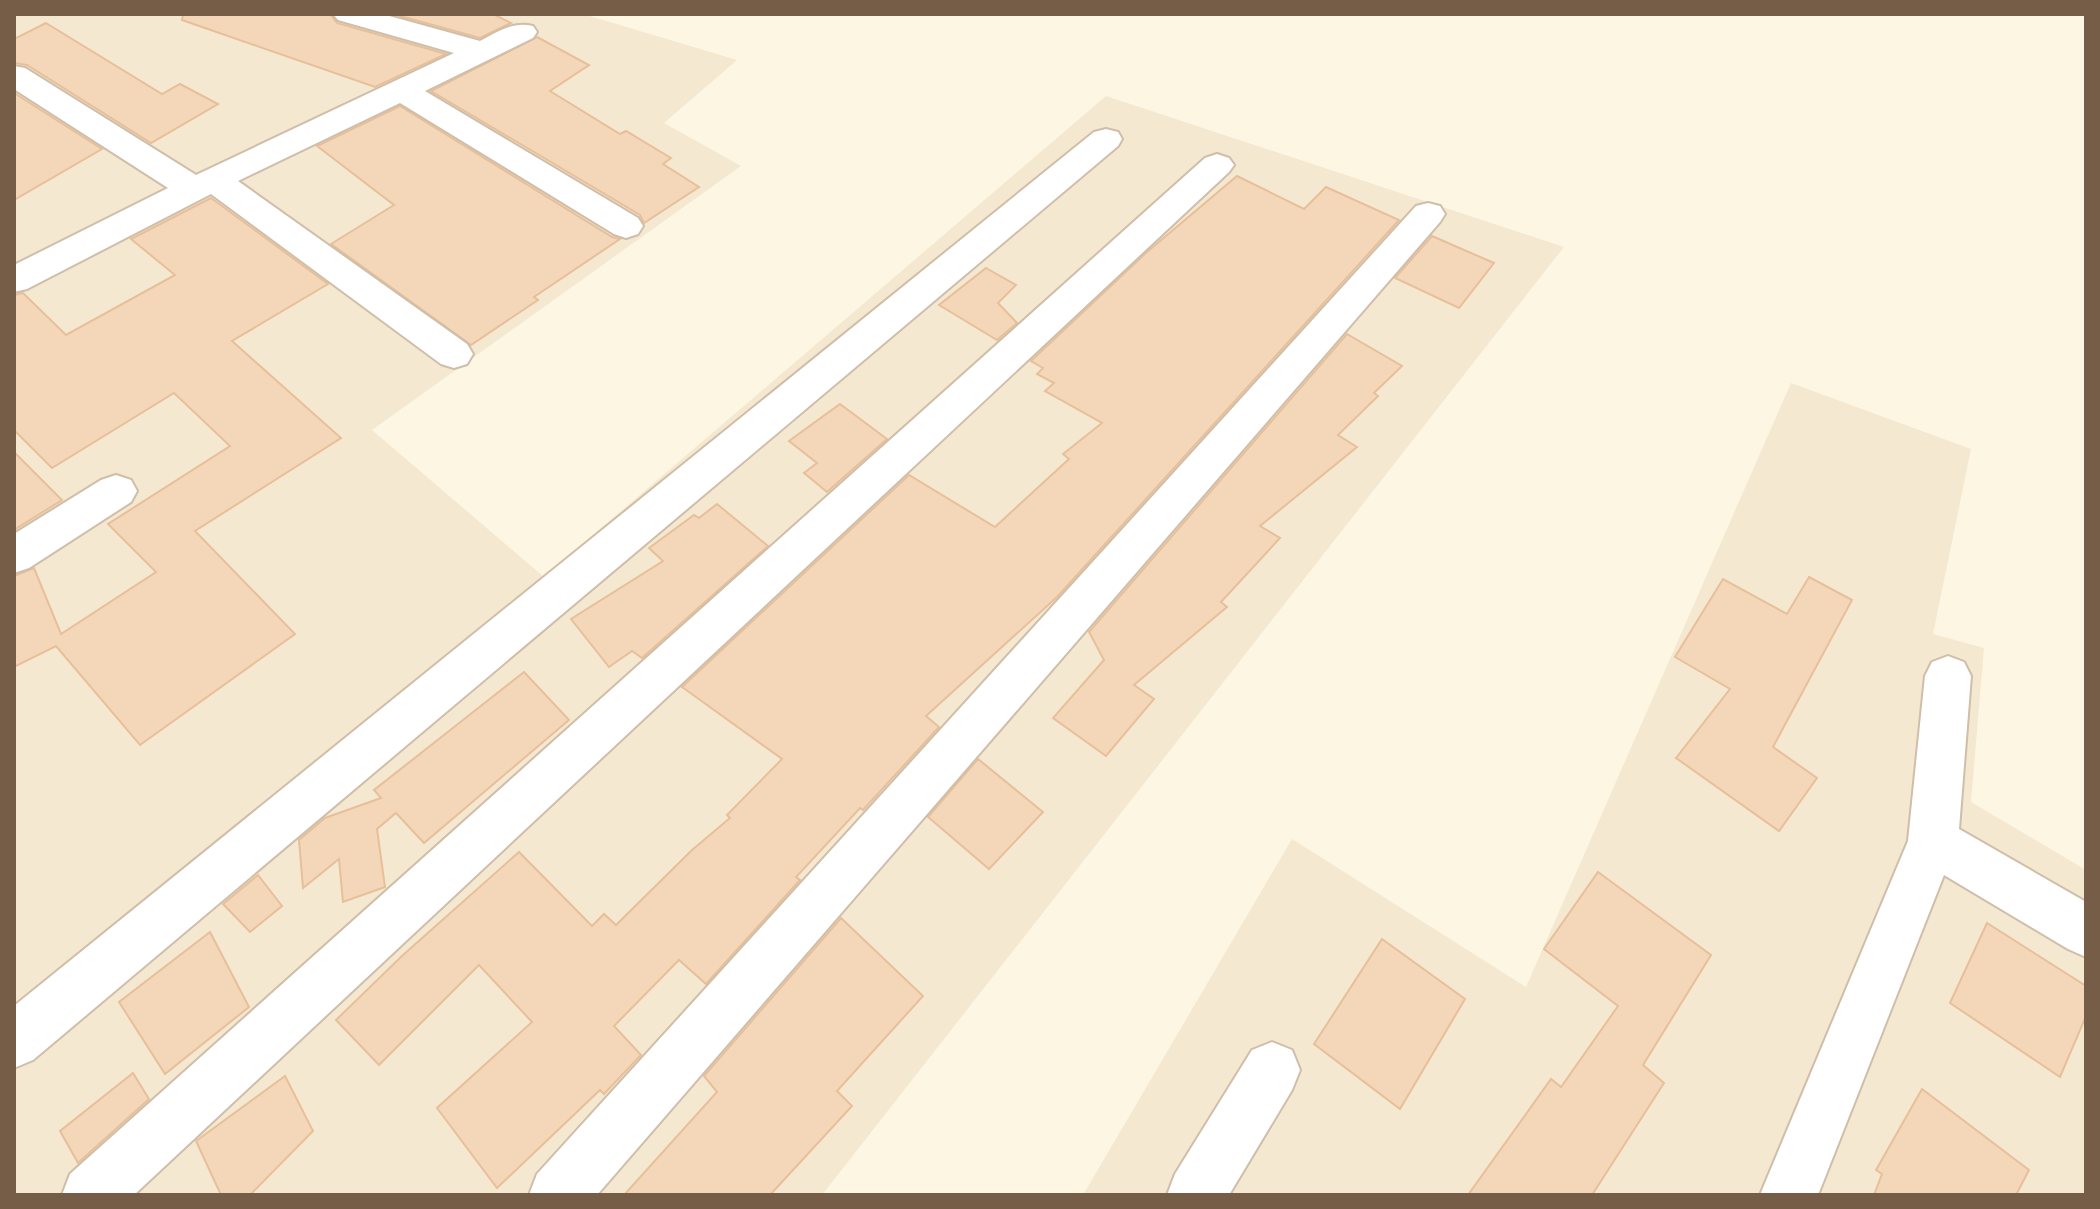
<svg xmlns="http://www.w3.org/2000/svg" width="2100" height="1209" font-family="'Source Sans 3',sans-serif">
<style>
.residential{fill:#f5e8d1}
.building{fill:#f4d7b9;stroke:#e7bf99;stroke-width:2}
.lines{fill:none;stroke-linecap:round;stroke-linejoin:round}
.minor-casing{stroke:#cfbea9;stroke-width:4}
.minor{fill:#fff;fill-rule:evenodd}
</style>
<rect width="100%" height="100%" fill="#fdf6e3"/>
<g class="residential">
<path d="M14,14h569l154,46 -73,63 77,43 -369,264 172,147 562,-481 458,151 -742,948h-808z"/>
<path d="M1791,383l180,66 -38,185 51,14 -13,154 115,68v325h-1003l209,-356 234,148z"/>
</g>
<g class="building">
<path d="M183,14h147l7,9 109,31 -71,33 -193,-67z"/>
<path d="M393,14h100l18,9 -31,15z"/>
<path d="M46,23l116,71 18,-10 38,20 -67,39 -124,-78 -13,-2v-24z"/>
<path d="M537,37l52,28 -39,26 70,43 6,-3 45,27 -8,6 36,23 -55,36 -4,-8 -209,-124z"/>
<path d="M14,93l88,56 -88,51z"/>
<path d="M400,106l212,131 8,2 -86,58 4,3 -67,45 -140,-101 63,-39 -77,-59z"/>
<path d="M1237,176l67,33 22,-22 73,33 -342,377 -131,119 13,11 -76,83 -3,-2 -64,69 4,3 -94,104 -27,-24 -65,66 27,29 -37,39 -4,-4 -103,98 -60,-80 95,-86 -53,-57 -100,100 -43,-45 67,-65 116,-103 73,74 12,-12 12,11 76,-75 38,-32 -3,-3 55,-56 -100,-72 227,-212 86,52 74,-68 -6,-5 39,-31 -57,-32 9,-8 -17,-9 6,-6 -12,-7 116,-109z"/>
<path d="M211,198l117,86 -96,57 109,97 -146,93 100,103 -155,111 -84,-99 -42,21v-91l20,-8 27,66 95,-62 -48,-48 122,-78 -56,-53 -122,75 -38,-38v-135l9,-2 43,42 109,-60 -44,-36z"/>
<path d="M1432,236l62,27 -35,45 -64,-30z"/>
<path d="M986,268l30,17 -18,18 19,20 -20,17 -58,-35z"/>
<path d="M1347,334l55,32 -28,27 4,3 -40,39 19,12 -97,79 20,12 -59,64 6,5 -93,78 20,14 -48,57 -53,-38 51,-58 -15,-28z"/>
<path d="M840,404l47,35 -60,53 -23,-19 13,-10 -28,-22z"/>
<path d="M14,452l48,48 -48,30z"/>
<path d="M717,504l51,42 -126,112 -10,-7 -23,16 -38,-48 92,-58 -14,-13 45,-33 5,3z"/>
<path d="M1809,577l43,23 -79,147 44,31 -38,53 -103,-73 54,-69 -55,-32 48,-78 64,35z"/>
<path d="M524,672l45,48 -145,123 -28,-30 -19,16 8,58 -42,15 -4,-43 -36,29 -4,-48 26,-22 56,-20 -7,-8z"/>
<path d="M978,759l65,53 -54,57 -61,-52z"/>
<path d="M1598,872l113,83 -68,110 21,18 -72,112h-124l83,-116 10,8 57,-81 -74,-57z"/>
<path d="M258,875l24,31 -32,26 -27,-28z"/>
<path d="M841,918l82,78 -86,95 15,15 -82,89h-146l93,-103 -13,-16z"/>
<path d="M1987,923l99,63v30l-26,61 -110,-74z"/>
<path d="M210,932l39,75 -84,67 -46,-72z"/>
<path d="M1382,939l83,60 -65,110 -86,-65z"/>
<path d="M133,1073l16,26 -71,64 -18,-32z"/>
<path d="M285,1076l28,55 -63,64h-29l-25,-54z"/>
<path d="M1922,1089l107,81 -13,25h-142l8,-21 -6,-4z"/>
</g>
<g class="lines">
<defs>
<g id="minor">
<path d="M333,14h49l98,27c17,-9 33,-20 53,-15l4,6 -4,6 -108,53 213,127 5,8 -5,8 -12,4 -12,-4 -214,-131 -162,78 229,163 6,10 -6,10 -13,4 -13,-4 -230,-170 -184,95 -13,3v-27l154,-77 -154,-99v-23l11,2 171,107 258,-122 -116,-33z"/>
<path d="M1106,129l12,3 4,7 -4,7 -1085,914 -19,8v-62l1080,-874z"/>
<path d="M1217,154l12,4 5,7 -5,7 -1095,1023h-72l8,-21 1135,-1016z"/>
<path d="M1428,203l12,3 5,8 -5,8 -843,973h-68l8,-21 879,-968z"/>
<path d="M116,475l15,5 6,11 -6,11 -102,66 -15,5v-39l87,-54z"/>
<path d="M1948,656l16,6 7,14 -12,153 127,73v55l-18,-8 -124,-74 -126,320h-58l148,-354 17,-165 7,-14z"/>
<path d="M1272,1042l20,8 8,20 -8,20 -63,105h-62l8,-21 77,-124z"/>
</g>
</defs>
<use href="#minor" class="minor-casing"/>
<use href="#minor" class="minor"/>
</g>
<rect width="2100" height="1209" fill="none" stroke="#765d48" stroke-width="32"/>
</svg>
